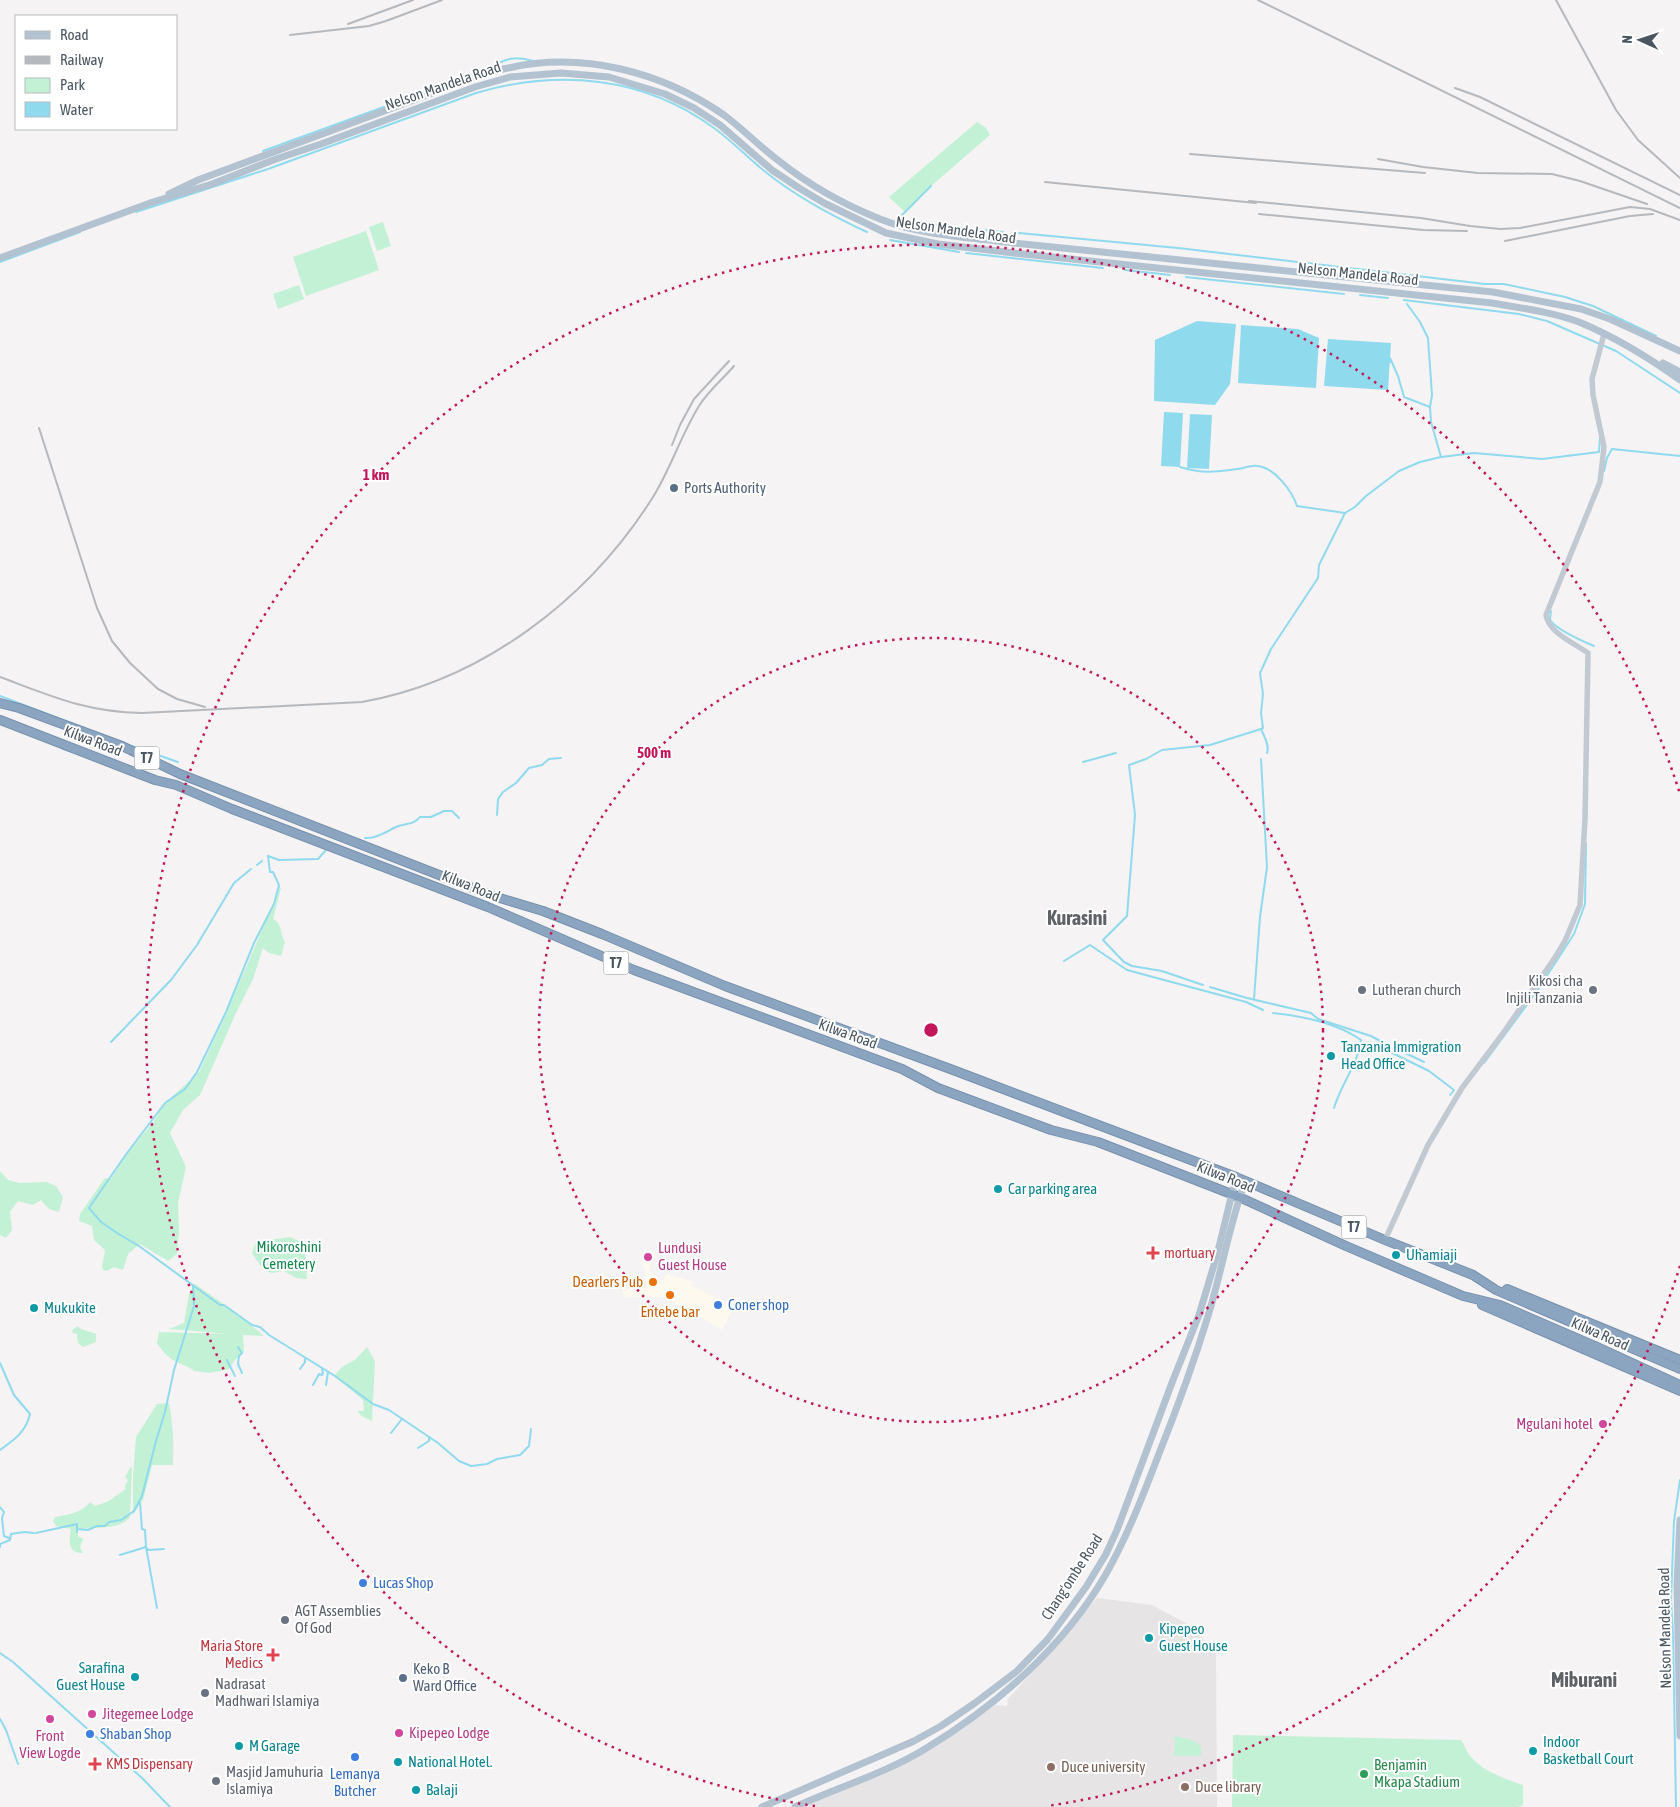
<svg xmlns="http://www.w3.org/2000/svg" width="1680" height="1807" font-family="'Asap Condensed',sans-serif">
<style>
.commercial{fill:#fdf9ef}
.education{fill:#e6e4e5}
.green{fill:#c3f1d5}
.water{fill:#90daee}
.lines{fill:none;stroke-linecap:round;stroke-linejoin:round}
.stream{stroke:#90daee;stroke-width:2}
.highway-casing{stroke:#7690ad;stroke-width:10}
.minor{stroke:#c1cad2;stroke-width:5.5}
.major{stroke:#b3c2d1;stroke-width:7}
.highway{stroke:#8ba5c1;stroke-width:8}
.rail{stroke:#b5b8bd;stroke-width:2}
.ring{fill:none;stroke:#c2185b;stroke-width:2.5;stroke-dasharray:2.5 5}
.service-dot{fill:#5c6f8a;stroke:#fff;stroke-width:2}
.worship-dot{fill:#6b7280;stroke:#fff;stroke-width:2}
.culture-dot{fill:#0f9aa8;stroke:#fff;stroke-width:2}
.health-dot{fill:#e0444e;stroke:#fff;stroke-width:2}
.hotel-dot{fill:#d1479c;stroke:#fff;stroke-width:2}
.food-dot{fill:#e8710a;stroke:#fff;stroke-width:2}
.shop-dot{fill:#3f7fe0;stroke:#fff;stroke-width:2}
.education-dot{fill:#8d6e63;stroke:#fff;stroke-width:2}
.leisure-dot{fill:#2e9e5b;stroke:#fff;stroke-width:2}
.labels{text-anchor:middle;stroke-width:4;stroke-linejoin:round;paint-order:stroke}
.shield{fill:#fff;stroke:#808990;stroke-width:1}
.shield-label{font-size:14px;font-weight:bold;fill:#4a5661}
.street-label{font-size:15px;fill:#4a5661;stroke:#fff}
.service-label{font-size:15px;fill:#4e5e75;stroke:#fff;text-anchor:start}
.worship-label{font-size:15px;fill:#5b616d;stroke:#fff;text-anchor:start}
.culture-label{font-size:15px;fill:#0d838f;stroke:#fff;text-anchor:start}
.park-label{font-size:15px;fill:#17864f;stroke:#fff}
.hotel-label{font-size:15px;fill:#b23c85;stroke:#fff;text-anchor:start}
.health-label{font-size:15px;fill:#be3a42;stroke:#fff;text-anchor:start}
.food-label{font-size:15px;fill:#c56008;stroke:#fff;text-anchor:end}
.shop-label{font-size:15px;fill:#366cbe;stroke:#fff;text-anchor:start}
.leisure-label{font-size:15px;fill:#27864d;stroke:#fff;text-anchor:start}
.education-label{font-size:15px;fill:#785e54;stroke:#fff;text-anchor:start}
.district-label{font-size:20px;font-weight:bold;fill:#5f6368;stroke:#fff}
.centre{fill:#c2185b;stroke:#fff;stroke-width:2.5}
.ring-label{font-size:15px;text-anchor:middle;font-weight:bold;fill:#c2185b;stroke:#fff;stroke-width:4;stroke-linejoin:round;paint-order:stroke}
</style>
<rect width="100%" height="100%" fill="#f5f3f3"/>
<path class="commercial" d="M643,1251h11l-5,18 10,11h5l2,-6 26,7v5l41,20 -10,24 -58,-33h-38l-4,-3v-5h23l-1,-20 -3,-3z"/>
<path class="education" d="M1097,1598l55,7 36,19 28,28 1,155h-418l77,-30 63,-33 56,-39 12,1 1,-7z"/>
<g class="green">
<path d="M977,122l9,6 4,7 -59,51 -25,27 -17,-16z"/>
<path d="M383,222l8,24 -14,5 -8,-24z"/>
<path d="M366,231l13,39 -73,26 -13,-39z"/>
<path d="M299,285l5,14 -26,10 -5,-15z"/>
<path d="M279,886l2,2 -8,31c9,4 7,15 12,23l-4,14 -12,-3 -6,-5 -10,31 -17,34 -36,82 -17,15 -13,23 16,34 -8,36 1,29 -2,22 -9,7 -28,-17 -12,10 -5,16 -9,-3 -7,4 -4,-1 -1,-4 3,-16 -11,-10 -2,-14 -13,-5 1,-7 25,-36 6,1 16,-25 27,-33 11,-18 34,-31 28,-60 38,-89 10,-18z"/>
<path d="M0,1171l8,9 12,3 26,-1 10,4 7,11 -4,15 -10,-3 -8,-9 -8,5 -15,-4 -8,11 2,18 -6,8 -6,-3z"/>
<path d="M290,1237l13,6 2,6 2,30 -11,-1 -12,-7 -12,2 -9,-3 -11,-17 3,-9 13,-4z"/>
<path d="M195,1284l40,28 29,24 -21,-1 1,17 -10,9 -5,8 -19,4 -16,-2c-4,-4 -9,-5 -15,-8 -10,-4 -16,-11 -22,-20l2,-11 70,2 -60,-5 15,-6 5,-29z"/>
<path d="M78,1326l3,3 15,5v8l-13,5 -5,-4 -1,-9 -4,-1 -1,-3z"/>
<path d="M367,1347l8,14 -3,60 -12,-6 -2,-4h6l-1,-11 -29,-24 8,-9 14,-8z"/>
<path d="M169,1403c4,21 5,40 4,62h-21l-9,35 -10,15v-39l3,-39 21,-33z"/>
<path d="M132,1467l-2,50c-11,14 -36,9 -52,13v6l5,3 -3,8 3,6c-16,0 -14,-12 -12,-24l-15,-3 -3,-5 2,-4c12,-2 27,-4 35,-15l5,4 12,-4 19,-13 -1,-3 3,-6 -3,-3 5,-9z"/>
<path d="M1233,1735l228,5c4,5 5,12 10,17 12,14 34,22 52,28v20l-5,2h-286z"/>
<path d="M1175,1736l17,4 9,6v10h-27z"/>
</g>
<g class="water">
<path d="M1197,321l39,3 -6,60 -15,21 -61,-4 1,-61z"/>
<path d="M1241,325l57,4 21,9 -3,50 -78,-5z"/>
<path d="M1328,339l63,4 -3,47 -64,-4z"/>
<path d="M1164,412l19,1 -3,54 -19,-1z"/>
<path d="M1190,414l22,1 -3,54 -22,-1z"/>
</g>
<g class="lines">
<g class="stream">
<path d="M263,151l225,-82c17,-10 26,-14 45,-8"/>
<path d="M136,212l132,-43 208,-76c82,-24 167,-17 238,35 18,13 33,29 49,42 32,26 67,45 104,62"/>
<path d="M898,219l52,8 53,5"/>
<path d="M898,219l33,-33"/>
<path d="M1019,233l159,15 307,36h19l61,13 28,9 63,30"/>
<path d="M890,240l69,12"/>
<path d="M966,253l137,15"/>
<path d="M0,262l80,-30"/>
<path d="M1125,270l45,5"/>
<path d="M1186,277l158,17"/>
<path d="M1360,295l28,3"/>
<path d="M1404,300l115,14 28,7 69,30 64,42"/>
<path d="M1407,304l13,18 8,16 4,57 -2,12"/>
<path d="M1390,362v-4l8,18 6,21 26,10 1,15 10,35 33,-4 68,6 57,-7 1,-14"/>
<path d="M1180,467c22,7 36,5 58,2 6,-1 14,-4 20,-3 17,2 34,25 39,40l48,7"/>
<path d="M1604,471l3,-13 5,-9 68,7"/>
<path d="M1551,611c0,1 -1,6 -1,8 3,9 34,23 44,27"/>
<path d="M0,696l103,39"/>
<path d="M126,744l52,18"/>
<path d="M63,749l10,3"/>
<path d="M1267,753c3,-7 -3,-17 -6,-24l2,-1 -2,-15 2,-19 -3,-21 11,-24 47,-71 1,-13 26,-52 10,-6 11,-11 33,-25 21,-9 21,-5"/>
<path d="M1083,762l33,-9"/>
<path d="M497,815l1,-16 5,-7 13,-9 13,-15 13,-3 7,-6 12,-1"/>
<path d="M365,838c10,1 21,-6 29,-10 9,-5 19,-2 26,-11h11l13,-6h8l7,7"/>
<path d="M268,856l2,16h3l6,13 -5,19 -20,39 -28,69 -29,60 -12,17 -20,14 -38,50 -38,55 12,14 16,11 22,13 81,59h4l28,20 8,2 9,8 66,41 38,28 16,6 49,33 21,18 12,5 16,-2 10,-5 23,-4 9,-9 2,-17"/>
<path d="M268,856l11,4 39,-1 8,-9"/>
<path d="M361,862l19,8"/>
<path d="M257,865l5,-4"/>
<path d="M1064,961l26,-16 37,25 119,32 17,8"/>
<path d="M1203,985l-41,-14 -30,-5 -8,-4 -21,-22 24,-24 8,-101 -6,-50 17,-6 16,-9 48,-5 51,-16"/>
<path d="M1210,987l37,11 64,15 7,6 53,17 30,16"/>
<path d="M1254,999l6,-82 7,-50 -6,-108"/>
<path d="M1273,1013c29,3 64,10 88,27 -3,24 -20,44 -27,68"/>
<path d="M111,1042l60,-62 26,-35 37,-62 17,-14"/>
<path d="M1374,1044l55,27 25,19 -4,5"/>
<path d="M1403,1052l21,10"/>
<path d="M1484,1063l53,-72 37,-57 11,-30 1,-61"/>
<path d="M238,1347l4,6 -3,3 -1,8 4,9"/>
<path d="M227,1360l8,16"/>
<path d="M0,1363l14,32 16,19c-4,18 -16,26 -30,36"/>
<path d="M300,1369l5,-7v-3"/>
<path d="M313,1385l6,-11 3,1 1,-2 -1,-4"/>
<path d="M326,1385l2,-13"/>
<path d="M391,1433l11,-14"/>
<path d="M418,1448l11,-7v-4"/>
<path d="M140,1503l2,26 3,1 1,17 2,3 16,-1"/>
<path d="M0,1507l4,5 -2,6 2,18 5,2"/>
<path d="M36,1533l41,-9v8v-3l11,1 9,-4h8l4,-4 12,-2 13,-9 8,-15 14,-55 9,-29 9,-42 20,-64 -1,-21"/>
<path d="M0,1547v-3l10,-4 1,-6 13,-2 10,1"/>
<path d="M120,1555l26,-8 11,61"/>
<path d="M0,1653l13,9 129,116 28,29"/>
<path d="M0,1719l6,11 12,34"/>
<path d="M1676,1807l-3,-173 -2,-34 3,-79 6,-41"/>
</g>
<defs>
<g id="highway">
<path d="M0,703l19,5 103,38 58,28 313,122 50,15 59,23 123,52 228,84 283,107 149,63 88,35 23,15 184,79"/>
<path d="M0,720l155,60 21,5 56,24 256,98 146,63 268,99 36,19 113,42 47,12 141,55 107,49 117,50 37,9 95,41 85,39"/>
<path d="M1507,1289l173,71"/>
<path d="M1482,1305l198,86"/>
</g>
</defs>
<use href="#highway" class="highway-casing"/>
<path class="minor" d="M1385,1240l43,-95 34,-57 42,-56 52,-76 9,-15 15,-36 5,-86 3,-166c-14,-10 -39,-20 -42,-38l54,-133 4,-35 -11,-52 -1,-16 12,-45"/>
<g class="major">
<path d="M169,194l29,-14 278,-103c10,-3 21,-7 32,-9 75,-17 154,4 216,47 19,14 36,32 55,46 30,24 66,44 101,58 42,17 90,18 134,24l479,49 88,17 29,10 70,32"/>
<path d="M0,258l153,-56 59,-18 64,-25 45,-15 154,-57 35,-10 51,-4 48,4 56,17 29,14 26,17 52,45 27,18 25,15 62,30 52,11 76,9 478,50c29,5 60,9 87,19 36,15 69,35 101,58"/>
<path d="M1663,363l17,9"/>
<path d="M1680,1520l-3,66 3,150"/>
<path d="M762,1807l152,-66 27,-15 34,-23 42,-32 31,-32 38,-52 20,-33 11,-24 56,-150 26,-65 18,-60 19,-78"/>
<path d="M795,1807c43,-20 89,-33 130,-58 71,-43 139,-102 181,-175 22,-39 38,-81 54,-123 18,-45 34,-89 48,-135 14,-45 21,-91 37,-134"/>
</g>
<use href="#highway" class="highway"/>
<g class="rail">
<path d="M1258,0l422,208"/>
<path d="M1556,0l60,110 22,30 42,38"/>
<path d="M348,24l65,-24"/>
<path d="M290,35l79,-9 17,-5 56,-21"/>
<path d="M1455,88l25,9 200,98"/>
<path d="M1190,154l235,19"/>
<path d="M1378,159l45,8 55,6 74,1 28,7 67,23"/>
<path d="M1045,182l211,21"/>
<path d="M1249,201l172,17 49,8 30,3 20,-1 110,-21 20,2 30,11"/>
<path d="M1259,214l164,16 44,1"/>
<path d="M1505,241l125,-25 23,-2"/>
<path d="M39,428l58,180 15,33 18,22 28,26 19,10 28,8"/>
<path d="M672,445l8,-20 14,-26 35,-38"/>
<path d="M0,677c51,19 86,35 142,36l220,-11c120,-21 227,-103 291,-205 18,-29 28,-62 46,-91 9,-15 24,-27 35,-40"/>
</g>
</g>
<g class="ring">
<circle cx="931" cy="1030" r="392"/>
<path d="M1680 1266A785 785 0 0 1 1047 1806M815 1806A785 785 0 1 1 1680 794"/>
</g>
<g class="service-dot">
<circle cx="674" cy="488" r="5"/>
<circle cx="403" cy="1678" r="5"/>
</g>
<g class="worship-dot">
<circle cx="1362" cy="990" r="5"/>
<circle cx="1593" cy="990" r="5"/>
<circle cx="285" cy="1620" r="5"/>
<circle cx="205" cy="1693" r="5"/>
<circle cx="216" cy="1781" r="5"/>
</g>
<g class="culture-dot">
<circle cx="1331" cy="1056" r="5"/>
<circle cx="998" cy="1189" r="5"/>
<circle cx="1396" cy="1255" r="5"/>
<circle cx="34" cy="1308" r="5"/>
<circle cx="1149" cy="1638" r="5"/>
<circle cx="135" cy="1677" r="5"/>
<circle cx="239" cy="1746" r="5"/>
<circle cx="1533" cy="1751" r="5"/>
<circle cx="398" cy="1762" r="5"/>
<circle cx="416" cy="1790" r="5"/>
</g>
<g class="health-dot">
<path d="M1150.5 1245.5h5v5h5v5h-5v5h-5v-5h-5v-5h5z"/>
<path d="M270.5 1647.5h5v5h5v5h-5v5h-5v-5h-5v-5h5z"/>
<path d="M92.5 1756.5h5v5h5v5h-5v5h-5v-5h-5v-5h5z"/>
</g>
<g class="hotel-dot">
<circle cx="648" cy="1257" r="5"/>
<circle cx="1603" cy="1424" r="5"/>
<circle cx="92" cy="1714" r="5"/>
<circle cx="50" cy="1719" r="5"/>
<circle cx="399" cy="1733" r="5"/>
</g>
<g class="food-dot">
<circle cx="653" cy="1282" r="5"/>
<circle cx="670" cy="1295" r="5"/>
</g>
<g class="shop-dot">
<circle cx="718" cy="1305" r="5"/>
<circle cx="363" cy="1583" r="5"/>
<circle cx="90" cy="1734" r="5"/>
<circle cx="355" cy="1757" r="5"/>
</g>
<g class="education-dot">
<circle cx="1051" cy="1767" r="5"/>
<circle cx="1185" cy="1787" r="5"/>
</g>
<circle class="leisure-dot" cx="1364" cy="1774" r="5"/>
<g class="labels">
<g class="shield">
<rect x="134.5" y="746.5" width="25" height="23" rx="4"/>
<rect x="603.5" y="951.5" width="25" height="23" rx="4"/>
<rect x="1341.5" y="1215.5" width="25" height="23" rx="4"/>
</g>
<g class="shield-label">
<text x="147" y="763">T7</text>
<text x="616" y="968">T7</text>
<text x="1354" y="1232">T7</text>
</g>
<g class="street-label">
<text transform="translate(443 86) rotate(-19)" y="5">Nelson Mandela Road</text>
<text transform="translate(956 230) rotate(8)" y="5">Nelson Mandela Road</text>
<text transform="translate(1358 274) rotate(6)" y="5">Nelson Mandela Road</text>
<text transform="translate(93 741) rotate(21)" y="5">Kilwa Road</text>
<text transform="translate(471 886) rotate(22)" y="5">Kilwa Road</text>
<text transform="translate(848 1034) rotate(20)" y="5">Kilwa Road</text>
<text transform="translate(1226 1177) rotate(22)" y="5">Kilwa Road</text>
<text transform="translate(1600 1334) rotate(24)" y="5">Kilwa Road</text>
<text transform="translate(1072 1577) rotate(-57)" y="5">Chang'ombe Road</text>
<text transform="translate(1665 1628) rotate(-91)" y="5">Nelson Mandela Road</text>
</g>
<g class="service-label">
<text x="684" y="493">Ports Authority</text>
<text x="413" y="1674">Keko B<tspan x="413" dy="17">Ward Office</tspan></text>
</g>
<g class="worship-label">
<text x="1583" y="986" text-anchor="end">Kikosi cha<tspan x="1583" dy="17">Injili Tanzania</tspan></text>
<text x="1372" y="995">Lutheran church</text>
<text x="295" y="1616">AGT Assemblies<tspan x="295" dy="17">Of God</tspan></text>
<text x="215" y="1689">Nadrasat<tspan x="215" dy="17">Madhwari Islamiya</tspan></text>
<text x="226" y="1777">Masjid Jamuhuria<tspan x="226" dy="17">Islamiya</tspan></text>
</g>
<g class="culture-label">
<text x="1341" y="1052">Tanzania Immigration<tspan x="1341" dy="17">Head Office</tspan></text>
<text x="1008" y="1194">Car parking area</text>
<text x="1406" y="1260">Uhamiaji</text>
<text x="44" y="1313">Mukukite</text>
<text x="1159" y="1634">Kipepeo<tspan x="1159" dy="17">Guest House</tspan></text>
<text x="125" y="1673" text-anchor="end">Sarafina<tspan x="125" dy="17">Guest House</tspan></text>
<text x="1543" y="1747">Indoor<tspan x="1543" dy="17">Basketball Court</tspan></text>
<text x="249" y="1751">M Garage</text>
<text x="408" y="1767">National Hotel.</text>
<text x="426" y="1795">Balaji</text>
</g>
<g class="park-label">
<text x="289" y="1252">Mikoroshini<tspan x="289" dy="17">Cemetery</tspan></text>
</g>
<g class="hotel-label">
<text x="658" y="1253">Lundusi<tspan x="658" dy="17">Guest House</tspan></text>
<text x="1593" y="1429" text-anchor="end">Mgulani hotel</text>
<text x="102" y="1719">Jitegemee Lodge</text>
<text x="409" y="1738">Kipepeo Lodge</text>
<text x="50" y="1741" text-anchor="middle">Front<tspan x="50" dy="17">View Logde</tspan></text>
</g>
<g class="health-label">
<text x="1164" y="1258">mortuary</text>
<text x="263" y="1651" text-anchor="end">Maria Store<tspan x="263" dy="17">Medics</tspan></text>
<text x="106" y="1769">KMS Dispensary</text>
</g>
<g class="food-label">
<text x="643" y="1287">Dearlers Pub</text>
<text x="670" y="1317" text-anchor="middle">Entebe bar</text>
</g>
<g class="shop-label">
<text x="728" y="1310">Coner shop</text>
<text x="373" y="1588">Lucas Shop</text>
<text x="100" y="1739">Shaban Shop</text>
<text x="355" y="1779" text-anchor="middle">Lemanya<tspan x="355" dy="17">Butcher</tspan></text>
</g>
<g class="leisure-label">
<text x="1374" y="1770">Benjamin<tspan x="1374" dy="17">Mkapa Stadium</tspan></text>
</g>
<g class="education-label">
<text x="1061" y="1772">Duce university</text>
<text x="1195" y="1792">Duce library</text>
</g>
<g class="district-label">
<text x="1077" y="925">Kurasini</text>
<text x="1584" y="1687">Miburani</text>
</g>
</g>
<circle cx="931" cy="1030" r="8" class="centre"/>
<g class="ring-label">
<text x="376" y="480">1 km</text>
<text x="654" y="758">500 m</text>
</g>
<rect x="15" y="15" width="162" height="115" fill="#ffffff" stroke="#b7bbc0"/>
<rect x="25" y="31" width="25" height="8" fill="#b3c2d1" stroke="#b7bbc0"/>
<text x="60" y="40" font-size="15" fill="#4a5661">Road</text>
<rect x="25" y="56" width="25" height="8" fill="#b5b8bd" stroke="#b7bbc0"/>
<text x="60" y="65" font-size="15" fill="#4a5661">Railway</text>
<rect x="25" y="78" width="25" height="15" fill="#c3f1d5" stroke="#b7bbc0"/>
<text x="60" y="90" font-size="15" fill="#4a5661">Park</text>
<rect x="25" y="102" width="25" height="15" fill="#90daee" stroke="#b7bbc0"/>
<text x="60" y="115" font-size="15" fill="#4a5661">Water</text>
<g transform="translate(1640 40) rotate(273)" stroke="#ffffff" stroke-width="4" paint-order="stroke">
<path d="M0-4L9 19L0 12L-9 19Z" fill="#4a5661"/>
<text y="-8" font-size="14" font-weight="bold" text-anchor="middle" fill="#4a5661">N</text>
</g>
</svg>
